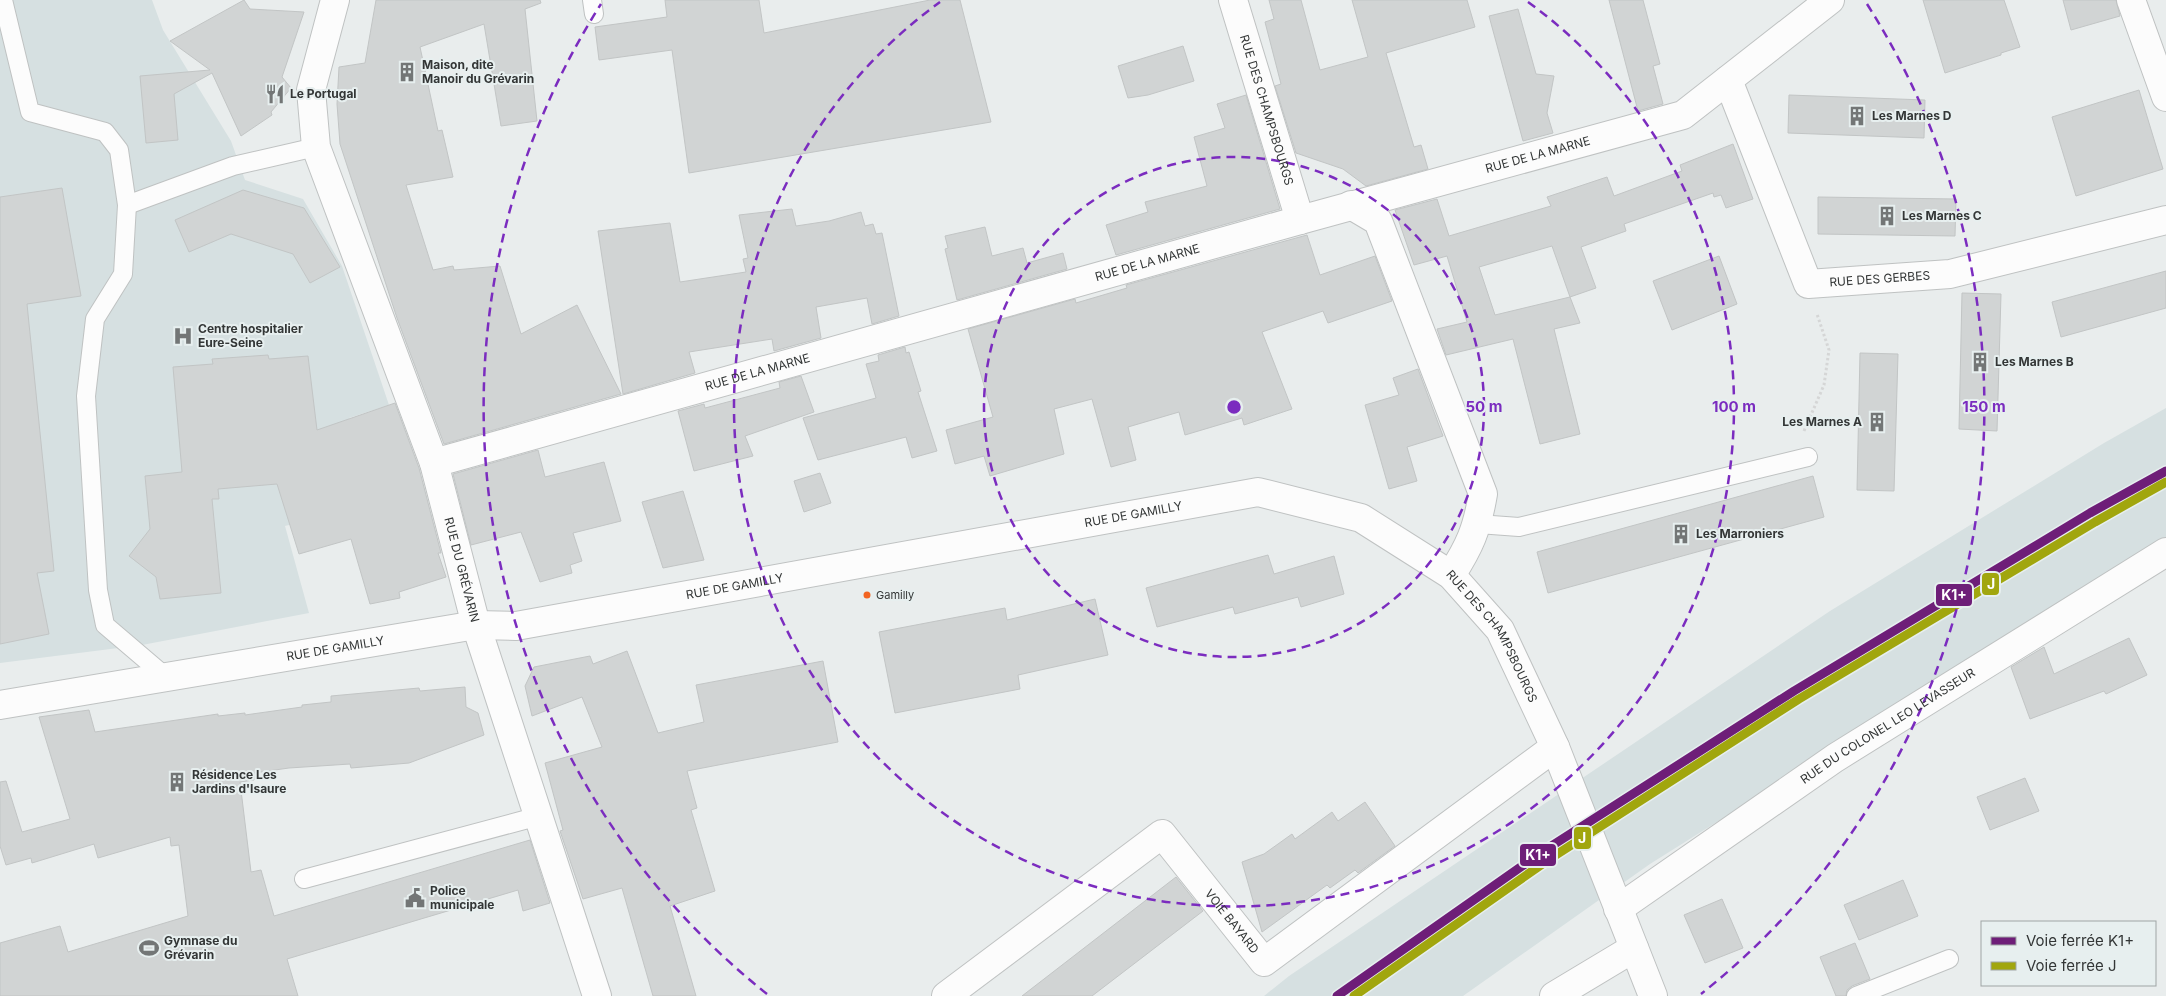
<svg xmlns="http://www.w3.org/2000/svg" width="2166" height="996" font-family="Inter,sans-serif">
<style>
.built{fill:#d6e0e1}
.building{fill:#d1d4d4;stroke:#c2c5c5}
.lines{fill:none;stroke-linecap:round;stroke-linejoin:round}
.service-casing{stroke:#bfc2c2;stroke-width:20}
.minor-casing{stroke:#bfc2c2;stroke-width:30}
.path{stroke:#d5d6d6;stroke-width:3;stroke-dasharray:2.5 2.5;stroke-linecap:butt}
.service{stroke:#fcfcfc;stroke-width:18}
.minor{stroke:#fcfcfc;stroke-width:28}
.rail-1-casing{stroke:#e7efef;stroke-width:12}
.rail-2-casing{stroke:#e7efef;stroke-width:12}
.rail-1{stroke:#6e1e78;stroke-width:9}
.rail-2{stroke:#a1a60e;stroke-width:9}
.ring{fill:none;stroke:#7b2cbf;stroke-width:2.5;stroke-dasharray:9 6}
.bus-dot{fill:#f26522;stroke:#e7efef;stroke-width:2}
.labels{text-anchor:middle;stroke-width:4;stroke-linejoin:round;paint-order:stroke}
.bus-label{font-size:11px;fill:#333636;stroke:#e7efef;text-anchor:start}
.poi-label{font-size:12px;font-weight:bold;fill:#333636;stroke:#e7efef;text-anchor:start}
.street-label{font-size:12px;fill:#333636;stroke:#e7efef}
.centre{fill:#7b2cbf;stroke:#e7efef;stroke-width:2.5}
.ring-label{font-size:15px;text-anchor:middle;font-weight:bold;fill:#7b2cbf;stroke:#e7efef;stroke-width:4;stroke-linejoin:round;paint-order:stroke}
.line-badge{stroke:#e7efef;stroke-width:2}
.badge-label{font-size:14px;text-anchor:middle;font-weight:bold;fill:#fff}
</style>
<rect width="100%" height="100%" fill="#e9eded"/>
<g class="built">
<path d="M0,0h152l11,30 68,111 14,39 58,19 39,67 47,139 -40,13 11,46 15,39 -90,23 24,87 -167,32 -142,18z"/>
<path d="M2166,408v135l-26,13 -133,79 -182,119 -175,110 -187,132h-199l25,-20 541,-365 274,-168z"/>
</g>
<g class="building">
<path d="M244,0l6,9 54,3 -22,65 9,11 -20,24 1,3 -31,21 -29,-63 -38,21 4,46 -32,3 -6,-67 70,-6 -40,-29z"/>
<path d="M376,0h164l1,3 -16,6 12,112 -36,5 -17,-102 -64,23 18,84 4,-1 11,47 -47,8 27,85 20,-4 1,4 46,-4 21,68 56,-29 44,89 -177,50 -47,-126 -57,-174 -3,-40 2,-37 26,-4z"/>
<path d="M665,0h94l5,33 166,-33h30l31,122 -302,51 -17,-123 -73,10 -4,-33 72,-10z"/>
<path d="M1269,0h32l19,70 48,-13 -16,-57h115l8,27 -89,26 28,94 7,-2 7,24 -62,17 -23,-17 -47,-16 -21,-67 6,-2 -16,-62 9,-3z"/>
<path d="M1609,0h34l17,64 -7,2 10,38 -25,7z"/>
<path d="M1923,0h81l16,47 -19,6v2l-56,18z"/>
<path d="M2063,0h53l4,16 -49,14z"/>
<path d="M1518,9l18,65 18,2 -7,37 6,20 -30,8 -34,-125z"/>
<path d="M1183,46l11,35 -46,14 -20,3 -10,-32z"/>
<path d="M2139,90l24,79 -87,27 -24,-79z"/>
<path d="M1246,95l34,114 -164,46 -10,-30 42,-13 -3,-10 62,-16 -13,-49 31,-9 -8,-24z"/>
<path d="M1789,95l136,5 -1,38 -136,-5z"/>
<path d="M1733,144l20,55 -27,9 -5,-13 -7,2 -1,-4 -89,31 2,7 -45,16 15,41 -26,9 -18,-51 -73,21 16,48 75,-18 10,26 -26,6 26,105 -40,10 -27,-105 -67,16 -9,-26 30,-7 -20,-66 -33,9 -19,-55 42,-11 12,37 102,-30 -4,-9 60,-20 7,19 68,-25 -2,-6z"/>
<path d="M62,188l19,108 -54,8 27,267 -17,2 12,61 -49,10v-447z"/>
<path d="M243,190l61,18 36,59 -30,16 -17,-29 -62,-20 -42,18 -14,-32z"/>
<path d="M1818,197l138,2 -1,37 -137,-2z"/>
<path d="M792,209l4,17 33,-5 32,-9 4,14 8,-2 3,10 6,-1 17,83 -27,8 -5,-26 -51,9 5,31 -47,13 -2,-12 -83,13 6,21 -72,21 -25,-163 72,-8 10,59 66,-10 -3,-13 5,-1 -9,-43z"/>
<path d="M985,227l7,29 31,-8 4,15 36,-10 4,16 -110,31 -12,-51 3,-1 -3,-12z"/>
<path d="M1307,235l13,40 55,-19 17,45 -64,22 -5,-12 -61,21 30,77 -48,16 -2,-7 -57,17 -6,-23 -51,15 8,33 -25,7 -19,-68 -38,10 10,45 -74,22 -6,-20 -29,8 -9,-34 47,-13 -25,-88 107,-30 1,4 51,-15 -1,-3z"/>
<path d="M1719,256l18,48 -65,26 -19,-49z"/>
<path d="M2166,271v37l-105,29 -9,-35z"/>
<path d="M1962,293l39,1 -4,137 -38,-2z"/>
<path d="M905,347l1,6 3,-1 12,39 -3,1 19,59 -25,7 -6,-21 -88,23 -15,-42 73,-20 -10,-34 13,-3 -1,-6z"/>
<path d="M1860,353l38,1 -4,137 -37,-1z"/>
<path d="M268,355l1,4 39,-3 9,74 78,-27 24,65 22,85h-3l8,24 -47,15 1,6 -30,6 -19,-65 -52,15 -22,-70 -59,5 1,10h-7l9,94 -61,6 -4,-22 -27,-21 21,-27 -5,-53 37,-4 -9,-105 40,-3 -1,-5z"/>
<path d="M1418,369l25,67 -36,11 10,34 -28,8 -24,-84 34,-10 -6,-17z"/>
<path d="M801,376l13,36 -69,24 8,20 -59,15 -16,-60 26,-7 1,4 75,-20 -1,-6z"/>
<path d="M538,450l7,27 59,-15 17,59 -48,12 9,28 -12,4 2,8 -32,9 -19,-50 -50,13 -18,-71z"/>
<path d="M820,473l11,30 -27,9 -10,-31z"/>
<path d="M1813,476l11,41 -276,76 -11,-41z"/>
<path d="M683,491l21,69 -41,8 -21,-66z"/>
<path d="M1268,555l6,19 60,-18 10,38 -43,13 -3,-10 -63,17 -2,-7 -76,20 -11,-39z"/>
<path d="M1095,599l13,56 -90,20 2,14 -125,24 -16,-81 126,-24 2,12z"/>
<path d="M2129,638l18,37 -41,19 -2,-3 -74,28 -19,-52 33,-20 10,27z"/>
<path d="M627,651l31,82 46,-11 -8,-37 127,-24 15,81 -151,29 10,37 -6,2 24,81 -45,15 26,90h-43l-31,-108 -39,11 -23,-68 3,-1 -18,-67 57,-16 -20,-50 -50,19 -7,-30 9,-19 56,-11 3,8z"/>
<path d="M465,687l1,20 12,6 6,22 -75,28 -58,5 -1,-4 -61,4 -35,5v7l-14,2 11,90 10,-2 13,46 256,-76 20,63 -27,8 -5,-21 -231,69 11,37h-298v-53l60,-17 8,26 120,-36 -9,-71 -8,1 -1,-9 -72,21 -4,-14 -62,19 -1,-5 -25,7 -6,-19v-64l6,-1 16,51 48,-13 -31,-102 50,-7 6,22 123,-18v2l27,-3v2l57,-8v-2l29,-3v-6l88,-8 1,3z"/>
<path d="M2025,778l14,33 -49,19 -13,-33z"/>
<path d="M1365,802l30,44 -37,27 -3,-3 -25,18 -3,-3 -65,47 -20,-70 22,-8 28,-20 3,5 37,-27 6,9z"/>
<path d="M1176,877l27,34 -111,85h-70z"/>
<path d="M1903,880l15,36 -59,24 -15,-35z"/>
<path d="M1722,899l21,49 -38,15 -21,-48z"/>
<path d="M1855,943l15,36 -18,7 -5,4 -1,6h-10l-16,-39z"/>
</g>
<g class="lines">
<defs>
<g id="service">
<path d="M3,0l27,112 75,20 14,18 8,55 -4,69 -28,45 -9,77 12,194 7,35 61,52"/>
<path d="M592,0l2,14"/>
<path d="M127,205l106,-39 83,-19"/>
<path d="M1478,524l41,3 289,-70"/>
<path d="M304,879l235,-63"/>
<path d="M1856,996l93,-37"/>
</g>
<g id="minor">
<path id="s1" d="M335,0l-24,90 5,57 118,316 42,162 121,371"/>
<path id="s2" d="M1233,0l67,220"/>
<path d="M2131,0l35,97"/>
<path id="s3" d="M1728,80l80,204 142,-10 216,-54"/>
<path d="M1351,205l27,16 105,273c-6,35 -13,52 -32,81"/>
<path id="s4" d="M434,463l866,-243 383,-105 147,-115"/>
<path id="s5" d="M0,705l476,-80 40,1 742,-134 103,26 90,57 49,55 55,117 98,249"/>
<path id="s6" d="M1618,909l217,-151 331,-206"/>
<path id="s7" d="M946,996l216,-162 102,128 291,-215"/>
<path d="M1554,996l80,-48"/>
</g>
</defs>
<use href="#service" class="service-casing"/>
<use href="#minor" class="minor-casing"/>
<path class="path" d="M1804,431l20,-46 5,-35 -12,-36"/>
<use href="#service" class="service"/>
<use href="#minor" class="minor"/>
<defs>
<path id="rail-1" d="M1337,996l205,-144 252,-161 296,-178 76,-42"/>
<path id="rail-2" d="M1354,996l194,-136 251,-161 296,-177 71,-40"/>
</defs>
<use href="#rail-1" class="rail-1-casing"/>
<use href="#rail-2" class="rail-2-casing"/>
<use href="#rail-1" class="rail-1"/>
<use href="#rail-2" class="rail-2"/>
</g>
<g class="ring">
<circle cx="1234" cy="407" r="250"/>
<path d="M1528 2A500 500 0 1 1 940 2"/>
<path d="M767 994A750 750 0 0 1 601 4M1867 4A750 750 0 0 1 1701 994"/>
</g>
<defs>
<symbol id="building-bare" viewBox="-9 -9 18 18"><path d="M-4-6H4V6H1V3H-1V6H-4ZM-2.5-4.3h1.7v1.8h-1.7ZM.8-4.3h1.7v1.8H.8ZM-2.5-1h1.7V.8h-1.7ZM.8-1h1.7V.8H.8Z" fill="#737676" stroke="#e7efef" stroke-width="2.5" paint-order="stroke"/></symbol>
<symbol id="restaurant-bare" viewBox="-9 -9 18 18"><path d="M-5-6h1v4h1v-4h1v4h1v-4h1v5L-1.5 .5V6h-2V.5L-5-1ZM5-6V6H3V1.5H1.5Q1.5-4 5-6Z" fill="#737676" stroke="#e7efef" stroke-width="2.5" paint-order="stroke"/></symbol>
<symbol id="hospital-bare" viewBox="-9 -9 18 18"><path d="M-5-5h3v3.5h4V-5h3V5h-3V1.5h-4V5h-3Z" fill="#737676" stroke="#e7efef" stroke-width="2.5" paint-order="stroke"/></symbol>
<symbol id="civic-bare" viewBox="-9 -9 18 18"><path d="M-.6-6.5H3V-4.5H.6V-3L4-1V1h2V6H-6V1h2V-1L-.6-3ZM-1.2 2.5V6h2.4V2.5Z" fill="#737676" stroke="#e7efef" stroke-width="2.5" paint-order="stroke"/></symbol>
<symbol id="stadium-bare" viewBox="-9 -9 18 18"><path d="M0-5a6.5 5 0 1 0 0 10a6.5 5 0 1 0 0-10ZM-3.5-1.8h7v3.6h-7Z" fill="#737676" stroke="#e7efef" stroke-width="2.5" paint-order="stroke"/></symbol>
</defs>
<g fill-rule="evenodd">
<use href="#building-bare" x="393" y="58" width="28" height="28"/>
<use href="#restaurant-bare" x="261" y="80" width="28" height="28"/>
<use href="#building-bare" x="1843" y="102" width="28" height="28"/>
<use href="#building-bare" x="1873" y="202" width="28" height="28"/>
<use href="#hospital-bare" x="169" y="322" width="28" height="28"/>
<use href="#building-bare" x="1966" y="348" width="28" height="28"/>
<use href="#building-bare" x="1863" y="408" width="28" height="28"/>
<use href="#building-bare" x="1667" y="520" width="28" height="28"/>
<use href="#building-bare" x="163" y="768" width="28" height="28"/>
<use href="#civic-bare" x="401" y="884" width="28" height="28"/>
<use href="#stadium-bare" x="135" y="934" width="28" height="28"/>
</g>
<circle class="bus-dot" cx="867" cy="595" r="4.5"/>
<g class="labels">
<g class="bus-label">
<text x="876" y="599">Gamilly</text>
</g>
<g class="poi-label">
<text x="422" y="69">Maison, dite<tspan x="422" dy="14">Manoir du Grévarin</tspan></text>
<text x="290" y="98">Le Portugal</text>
<text x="1872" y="120">Les Marnes D</text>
<text x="1902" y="220">Les Marnes C</text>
<text x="198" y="333">Centre hospitalier<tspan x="198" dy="14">Eure-Seine</tspan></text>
<text x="1995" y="366">Les Marnes B</text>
<text x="1862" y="426" text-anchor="end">Les Marnes A</text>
<text x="1696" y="538">Les Marroniers</text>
<text x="192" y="779">Résidence Les<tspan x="192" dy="14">Jardins d'Isaure</tspan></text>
<text x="430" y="895">Police<tspan x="430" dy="14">municipale</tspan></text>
<text x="164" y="945">Gymnase du<tspan x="164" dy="14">Grévarin</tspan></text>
</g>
<g class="street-label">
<text dy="4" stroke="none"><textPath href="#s2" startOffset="115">RUE DES CHAMPSBOURGS</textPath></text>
<text dy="4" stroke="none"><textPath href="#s4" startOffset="1146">RUE DE LA MARNE</textPath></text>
<text dy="4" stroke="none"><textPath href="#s4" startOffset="741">RUE DE LA MARNE</textPath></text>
<text dy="4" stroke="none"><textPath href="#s3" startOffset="291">RUE DES GERBES</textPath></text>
<text dy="4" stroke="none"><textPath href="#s4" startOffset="336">RUE DE LA MARNE</textPath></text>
<text dy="4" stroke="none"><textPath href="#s5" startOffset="1150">RUE DE GAMILLY</textPath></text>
<text dy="4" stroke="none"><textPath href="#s1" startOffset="598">RUE DU GRÉVARIN</textPath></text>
<text dy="4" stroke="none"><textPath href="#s5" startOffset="745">RUE DE GAMILLY</textPath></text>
<text dy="4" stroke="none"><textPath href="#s5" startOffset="1564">RUE DES CHAMPSBOURGS</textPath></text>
<text dy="4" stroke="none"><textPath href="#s5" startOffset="340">RUE DE GAMILLY</textPath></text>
<text dy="4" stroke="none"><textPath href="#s6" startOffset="326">RUE DU COLONEL LEO LEVASSEUR</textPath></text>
<text dy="4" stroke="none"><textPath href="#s7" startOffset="382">VOIE BAYARD</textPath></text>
</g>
</g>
<circle cx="1234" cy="407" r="8" class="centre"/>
<g class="ring-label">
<text x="1484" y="412">50 m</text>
<text x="1734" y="412">100 m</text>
<text x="1984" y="412">150 m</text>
</g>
<g class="line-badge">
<rect x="1981" y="572" width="19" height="24" rx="5" fill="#a1a60e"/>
<rect x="1935" y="583" width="38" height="24" rx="5" fill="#6e1e78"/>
<rect x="1573" y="826" width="19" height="24" rx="5" fill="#a1a60e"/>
<rect x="1519" y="843" width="38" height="24" rx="5" fill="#6e1e78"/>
</g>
<g class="badge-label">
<text x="1991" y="589">J</text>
<text x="1954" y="600">K1+</text>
<text x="1582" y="843">J</text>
<text x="1538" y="860">K1+</text>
</g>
<rect x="1981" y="921" width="175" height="65" fill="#e7efef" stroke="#9fa5a5"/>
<rect x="1991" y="937" width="25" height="8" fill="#6e1e78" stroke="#9fa5a5"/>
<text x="2026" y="946" font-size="15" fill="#333636">Voie ferrée K1+</text>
<rect x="1991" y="962" width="25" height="8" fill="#a1a60e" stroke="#9fa5a5"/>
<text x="2026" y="971" font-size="15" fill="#333636">Voie ferrée J</text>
</svg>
